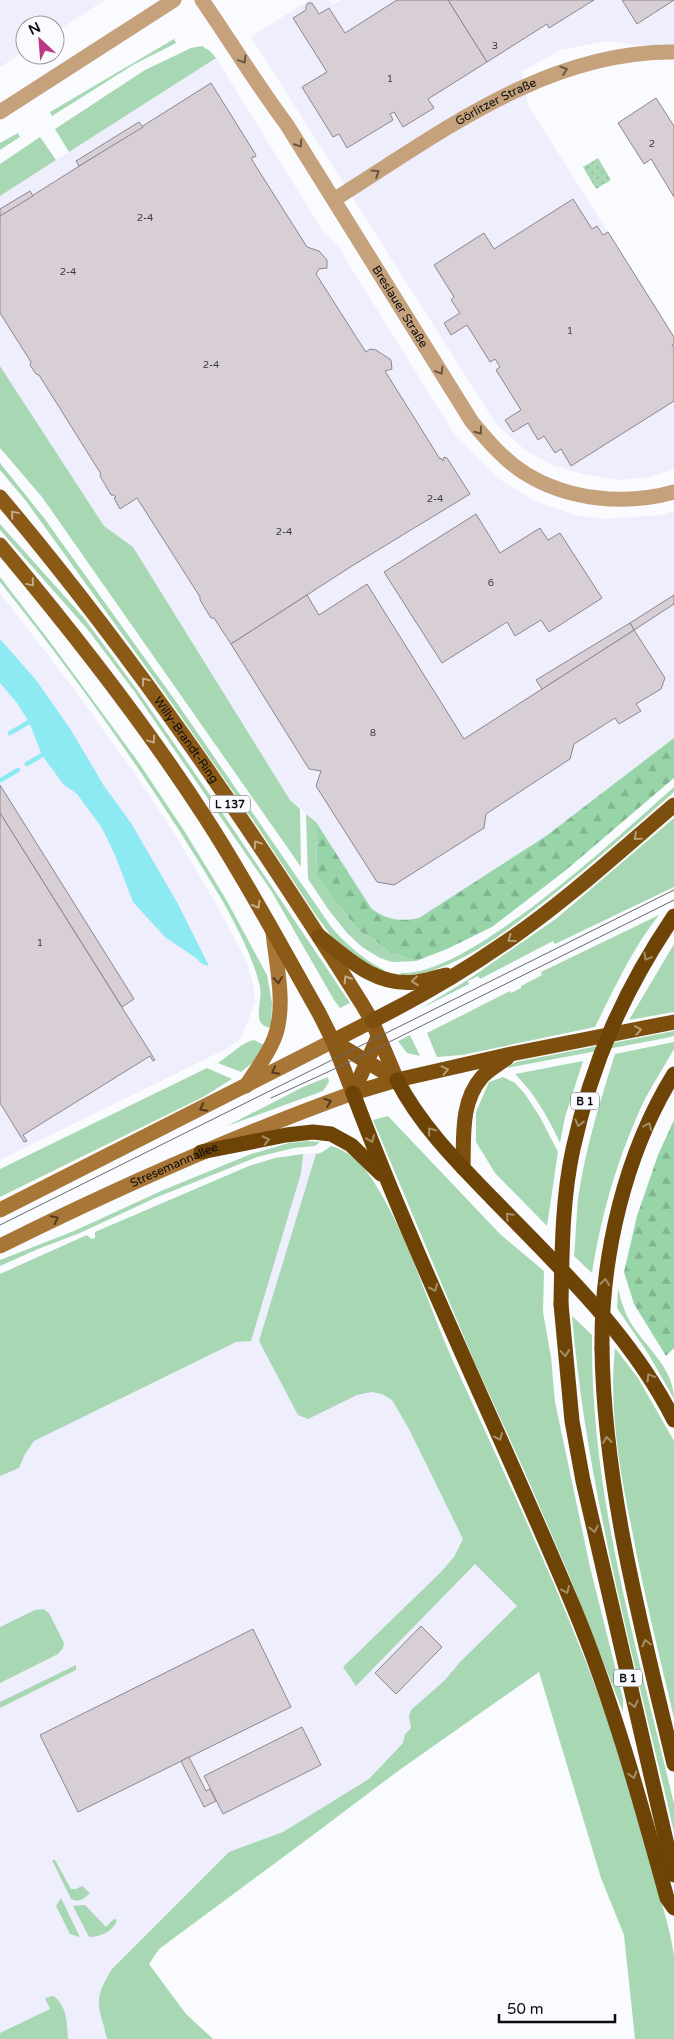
<svg xmlns="http://www.w3.org/2000/svg" width="674" height="2039" font-family="'Varela Round',sans-serif">
<style>
.built{fill:#eeeefd}
.grass{fill:#a7d8b3}
.forest{fill:url(#forest-firs)}
.park{fill:url(#park-dots)}
.water{fill:#8deaf2}
.lines{fill:none;stroke-linecap:round;stroke-linejoin:round}
.stream{stroke:#8deaf2;stroke-width:4.5}
.building{fill:#d7ced6;stroke:#8e868d}
.minor{stroke:#c5a27b;stroke-width:15}
.tertiary{stroke:#c5a27b;stroke-width:15}
.secondary{stroke:#a87637;stroke-width:15}
.primary{stroke:#8a5a16;stroke-width:15}
.trunk{stroke:#7c4f0e;stroke-width:15}
.motorway{stroke:#6d4406;stroke-width:15}
.tram{stroke:#6a6a6e;stroke-width:1}
.motorway-bridge{stroke:#6d4406;stroke-width:15}
.oneway{stroke:#685645}
.oneway2{stroke:#c2aa8a}
.oneway3{stroke:#b59c7a}
.oneway4{stroke:#a58d6a}
.oneway5{stroke:#523b21}
.labels{text-anchor:middle;stroke-width:4;stroke-linejoin:round;paint-order:stroke}
.number-label{font-size:10px;fill:#3e3c41}
.shield{fill:#fafbff;stroke:#535357;stroke-width:1}
.shield-label{font-size:11px;font-weight:bold;fill:#0b0b0f}
.street-label{font-size:12px;fill:#0b0b0f;stroke:#fafbff}
</style>
<defs>
<pattern id="forest-firs" width="22" height="20" patternUnits="userSpaceOnUse" patternTransform="scale(1.25)"><rect width="22" height="20" fill="#97d4a7"/><path d="M5 1l3.5 6h-7zM16 11l3.5 6h-7z" fill="#81b58f"/></pattern>
<pattern id="park-dots" width="8" height="8" patternUnits="userSpaceOnUse" patternTransform="scale(1.25)"><rect width="8" height="8" fill="#a7d8b3"/><path d="M2 2h.1M6 6h.1" fill="none" stroke="#8eb899" stroke-width="1.8" stroke-linecap="round"/></pattern>
</defs>
<rect width="100%" height="100%" fill="#fafbff"/>
<g class="built">
<path d="M0,0h105l-50,32v-7h-30v26l-25,16z"/>
<path d="M309,0h20l3,5 9,-5h333v49l-68,-8 -45,9 -39,21 6,34 146,232v132l-23,8 -31,3 -34,-5 -34,-10 -28,-16 -28,-25 -245,-387z"/>
<path d="M216,58l108,175 13,12 119,192 43,42 36,22 39,14 30,4 57,-4 13,-4v227l-128,98 -127,82 -15,3 -13,-2 -11,-4 -9,-7 -55,-86 -26,-22 -157,-253 -29,-21 -104,-160v-170z"/>
<path d="M0,593l73,95 57,79 46,69 42,71 29,56 6,22 2,16 -9,25 -6,13 -10,8 -230,113z"/>
<path d="M331,1151l191,465 -117,118 -7,37 -85,64 -154,114 -10,15 -13,75h-136v-765l87,-39 4,4 4,-1v-6l154,-66 26,-8z"/>
</g>
<g class="grass">
<path d="M174,39l2,4 -43,22 -81,51 -2,-4z"/>
<path d="M202,46l8,5 6,7 -147,94 -14,-23 90,-59 46,-22z"/>
<path d="M18,133l2,4 -20,13v-7z"/>
<path d="M40,137l16,23 -56,36v-32z"/>
<path d="M0,366l104,160 29,21 157,253 10,9 1,58 -259,-370 -42,-49z"/>
<path d="M0,463l44,55 133,185 155,225c15,17 31,31 52,42l-1,4 -33,-20 -18,-17 -17,-23 -58,-88 -93,-134 -138,-191 -26,-31z"/>
<path d="M0,524l84,94 53,72 82,118 131,195 -10,5 -6,-8 -62,-108 -138,-201 -46,-61 -88,-100z"/>
<path d="M0,577l51,66 88,120 46,69 42,69 40,74 5,28 -1,25c-21,-3 -8,-25 -11,-41 -6,-28 -24,-62 -38,-87 -66,-111 -141,-217 -222,-318z"/>
<path d="M674,787v5c-41,36 -82,72 -125,106 -44,34 -92,74 -149,79l1,-4c67,4 221,-140 273,-186z"/>
<path d="M306,814l10,8 1,55 42,54 15,8 15,13 27,9 -24,1 -12,-4 -18,-11 -15,-14 -19,-24 -20,-30z"/>
<path d="M674,818v69l-119,57 -2,-3 -73,38 -2,-3 -10,5 1,3 -49,25 49,-30 88,-61z"/>
<path d="M659,915c-27,34 -45,74 -64,112l-133,28 -25,2 -10,-24 83,-42 1,2 10,-5v-2l21,-11 -1,-3z"/>
<path d="M674,944v68l-45,8z"/>
<path d="M674,1031v5l-8,2 -160,30 10,-6z"/>
<path d="M410,1035l10,21 -13,-3 -9,-12z"/>
<path d="M254,1040l10,5 -12,18 -11,9 -23,-9c11,-7 24,-21 36,-23z"/>
<path d="M674,1042v7c-9,16 -20,33 -29,50 -27,57 -43,112 -53,174l-18,-17c2,-19 2,-38 4,-57 7,-50 22,-97 37,-145z"/>
<path d="M583,1061l-18,56 -5,26c-12,-26 -25,-49 -45,-69z"/>
<path d="M207,1068l25,11 -29,18 -203,100v-28z"/>
<path d="M328,1077l1,5 -6,9 -96,35 76,-39z"/>
<path d="M503,1077l12,6 10,11 15,23 18,35 -11,74 -52,-53 -19,-31v-30l13,-30z"/>
<path d="M388,1116l112,118 44,37 -1,41 8,45 4,45 35,165 33,132v13l-54,-137 -46,-107 -49,-107 -101,-241z"/>
<path d="M307,1141l13,1 -5,4 -21,2 -37,9 -102,41 -75,35 -42,16 -38,17v-6l74,-29 87,-40 90,-37 38,-11z"/>
<path d="M331,1146c17,4 31,18 41,33 36,55 54,122 81,182 61,134 125,266 171,406 11,32 18,66 27,99 8,29 19,60 23,90 0,25 0,57 0,83h-39l-11,-104 -23,-57 -62,-206 -141,99 -85,64 -154,114 -10,15 37,50 27,25h-106c-2,-5 -2,-10 -4,-16 -8,-24 -4,-32 9,-54l117,-117 54,-20 86,-53 34,-36 2,-9 6,-6 -2,-12 2,-6 33,-29 17,-20 56,-55 -42,-42 -119,122 -13,-19 98,-95 13,-15 9,-18 -54,-110 -17,-29 -10,-6 -10,-2 -15,3 -49,24 -10,-4 -39,-74 57,-187 5,-1z"/>
<path d="M303,1154l-2,19 -50,168 -15,1 -202,99 -9,13 -6,14 -19,8v-202l87,-39 4,4 4,-1v-6l154,-66 26,-8z"/>
<path d="M618,1288c3,13 7,26 14,37 15,23 42,44 42,74l-25,-44 -32,-47z"/>
<path d="M572,1316l20,19c-2,160 46,316 82,469v28c-39,-171 -87,-341 -102,-516z"/>
<path d="M615,1348l23,30 36,63v277c-15,-64 -31,-128 -43,-193 -12,-58 -22,-117 -16,-177z"/>
<path d="M43,1609l6,4 15,30 -1,5 -5,6 -58,29v-56l35,-17z"/>
<path d="M76,1665v5l-76,38v-6z"/>
<path d="M52,1860h3l16,29h5l6,-3 8,7c-6,6 -11,10 -19,6z"/>
<path d="M61,1898l19,39 -10,-3 -14,-28z"/>
<path d="M85,1905l21,22 8,-8 3,1c-4,12 -17,17 -28,17l-16,-31z"/>
<path d="M53,1996c14,9 14,27 15,43h-68v-6l50,-24 -5,-11z"/>
</g>
<g class="forest">
<path d="M674,738v40l-108,92 -74,57 -45,22 -31,12 -27,-9 -15,-13 -15,-8 -42,-54 -1,-55 55,86c15,12 29,14 48,10l127,-82z"/>
<path d="M674,1120v228l-8,8 -32,-52 -10,-32 13,-56 21,-61z"/>
</g>
<path class="park" d="M598,158l13,22 -15,9 -13,-22z"/>
<path class="water" d="M0,639l36,41 35,50 33,56 27,37 47,81 31,62 -7,-2 -6,-6 -31,-21 -32,-35 -18,-47 -13,-27 -25,-34 -14,-10 -21,-29 -13,-33 -12,-19 -17,-20z"/>
<g class="lines">
<g class="stream">
<path d="M10,733l19,-11"/>
<path d="M27,764l15,-9"/>
<path d="M1,780l17,-10"/>
</g>
</g>
<g class="building">
<path d="M397,0h51l39,62 -59,37 6,9 -31,19 -9,-15 -4,2 3,6 -46,28 -8,-14 -6,3 -31,-50 25,-15 -34,-54 13,-8v-4l2,-3h4l7,11 10,-6 16,25z"/>
<path d="M448,0h146l-45,28 -2,-4 -60,38z"/>
<path d="M622,0h52l-37,24z"/>
<path d="M211,83l45,72 -1,2h-3v3l55,87 12,4 8,9v8l-8,1 -3,5 44,69 6,9 4,-3 6,1 15,10 1,9 -7,2 55,88 1,-1 2,3 1,-4 3,1 23,36 -115,70 -124,80 -17,-26h-3l-11,-18v-3l-63,-99 -17,11 -6,-11 2,-1 -2,-2h-3l-11,-19 1,-2 -62,-99 -3,-1 -6,-9 1,-3 -31,-49v-97z"/>
<path d="M656,98l18,28v71l-23,-38 -7,5 -26,-41z"/>
<path d="M139,122l4,5 -64,39 -3,-5z"/>
<path d="M30,191l3,5 -33,20v-7z"/>
<path d="M573,199l19,30 5,-3 6,9 5,-3 66,105v7l-2,1 2,3v53l-103,65 -10,-17 -6,4 -11,-17 -6,4 -10,-17 -15,9 -8,-12 16,-10 -25,-40 4,-3 -5,-8 -5,3 -23,-37 -16,10 -7,-12 16,-10 -9,-13 3,-3 -20,-32 50,-32 10,16z"/>
<path d="M476,514l24,39 40,-25 8,12 12,-7 42,65 -53,34 -8,-12 -26,16 -8,-14 -65,41 -58,-91z"/>
<path d="M367,584l97,155 170,-109 31,48 -4,11 -25,15 5,7 -22,13 -4,-6 -41,26 -4,15 -84,55 -2,14 -90,57 -17,-3 -61,-96 5,-15 -12,-2 -78,-125 76,-49 12,20z"/>
<path d="M674,595v9l-40,26 -4,-7z"/>
<path d="M630,623l4,7 -92,59 -6,-9z"/>
<path d="M0,785l134,214 -12,8 -122,-194z"/>
<path d="M0,813l155,247 -2,1 -3,-5 -127,79 4,6 -3,1 -24,-39z"/>
<path d="M421,1626l21,21 -46,47 -21,-21z"/>
<path d="M253,1629l38,78 -213,105 -38,-77z"/>
<path d="M302,1727l19,38 -98,49 -19,-38z"/>
<path d="M189,1757l17,34 4,-2 6,12 -12,6 -23,-46z"/>
</g>
<g class="lines">
<path class="minor" id="s1" d="M335,199c104,-65 210,-148 339,-147"/>
<g class="tertiary">
<path id="s2" d="M202,0c29,42 55,85 85,125l185,297c15,18 31,37 51,50 43,28 102,34 151,20"/>
<path d="M0,112l174,-112"/>
</g>
<g class="secondary">
<path d="M246,1086c10,-16 21,-30 28,-47 13,-32 2,-74 -1,-107"/>
<path d="M0,1210l333,-169"/>
<path id="s3" d="M0,1246c115,-57 231,-109 353,-153"/>
</g>
<g class="primary">
<path id="s4" d="M0,497c134,159 251,331 362,507l10,17 25,59"/>
<path d="M0,545c73,87 143,176 205,272 41,63 77,131 114,196l14,28 20,52"/>
<path d="M333,1041l64,39"/>
<path d="M333,1041l39,-20"/>
<path d="M353,1093l25,-56"/>
<path d="M353,1093l44,-13"/>
</g>
<g class="trunk">
<path d="M319,936c29,23 57,51 97,46 10,-1 20,-5 30,-7"/>
<path d="M372,1021c46,-23 91,-49 134,-79 60,-41 113,-90 168,-137"/>
<path d="M397,1080l114,-26 163,-32"/>
<path d="M463,1168c1,-30 -3,-66 19,-91 6,-7 17,-13 25,-19"/>
</g>
<g class="motorway">
<path d="M397,1080c23,45 60,82 95,118 67,69 138,135 182,222"/>
<path d="M353,1093c66,175 149,343 221,515 39,94 66,192 93,290l7,10"/>
<path d="M201,1152l85,-17 27,-3 18,2 20,11 30,29"/>
<path d="M561,1304l11,117 11,60 91,394"/>
<path d="M602,1348c2,141 40,280 72,416"/>
</g>
<g class="tram">
<path d="M271,1098l72,-33 331,-165"/>
<path d="M0,1225l674,-335"/>
</g>
<g class="motorway-bridge">
<path d="M561,1304c1,-52 1,-105 12,-155 19,-87 51,-159 101,-233"/>
<path d="M602,1348c-1,-92 23,-195 72,-274"/>
</g>
</g>
<defs><path id="oneway-chevron" d="M-2-3.5L2.5 0L-2 3.5" fill="none" stroke-width="1.6" stroke-linecap="round" stroke-linejoin="round" transform="scale(1.25)"/></defs>
<g class="oneway">
<use href="#oneway-chevron" transform="translate(243 60) rotate(59)"/>
<use href="#oneway-chevron" transform="translate(564 70) rotate(-19)"/>
<use href="#oneway-chevron" transform="translate(299 144) rotate(57)"/>
<use href="#oneway-chevron" transform="translate(376 173) rotate(-32)"/>
<use href="#oneway-chevron" transform="translate(440 371) rotate(59)"/>
<use href="#oneway-chevron" transform="translate(479 431) rotate(52)"/>
</g>
<g class="oneway2">
<use href="#oneway-chevron" transform="translate(14 514) rotate(-130)"/>
<use href="#oneway-chevron" transform="translate(31 583) rotate(50)"/>
<use href="#oneway-chevron" transform="translate(145 681) rotate(-127)"/>
<use href="#oneway-chevron" transform="translate(152 740) rotate(56)"/>
<use href="#oneway-chevron" transform="translate(257 844) rotate(-124)"/>
<use href="#oneway-chevron" transform="translate(257 905) rotate(60)"/>
<use href="#oneway-chevron" transform="translate(347 979) rotate(-122)"/>
</g>
<g class="oneway3">
<use href="#oneway-chevron" transform="translate(637 837) rotate(139)"/>
<use href="#oneway-chevron" transform="translate(511 939) rotate(144)"/>
<use href="#oneway-chevron" transform="translate(415 981) rotate(174)"/>
<use href="#oneway-chevron" transform="translate(638 1030) rotate(-11)"/>
<use href="#oneway-chevron" transform="translate(445 1070) rotate(-13)"/>
</g>
<g class="oneway4">
<use href="#oneway-chevron" transform="translate(647 957) rotate(121)"/>
<use href="#oneway-chevron" transform="translate(579 1123) rotate(104)"/>
<use href="#oneway-chevron" transform="translate(648 1126) rotate(-67)"/>
<use href="#oneway-chevron" transform="translate(431 1131) rotate(-129)"/>
<use href="#oneway-chevron" transform="translate(371 1139) rotate(68)"/>
<use href="#oneway-chevron" transform="translate(266 1140) rotate(-13)"/>
<use href="#oneway-chevron" transform="translate(509 1216) rotate(-134)"/>
<use href="#oneway-chevron" transform="translate(605 1282) rotate(-83)"/>
<use href="#oneway-chevron" transform="translate(434 1288) rotate(66)"/>
<use href="#oneway-chevron" transform="translate(565 1353) rotate(85)"/>
<use href="#oneway-chevron" transform="translate(650 1377) rotate(-121)"/>
<use href="#oneway-chevron" transform="translate(499 1437) rotate(66)"/>
<use href="#oneway-chevron" transform="translate(607 1440) rotate(-97)"/>
<use href="#oneway-chevron" transform="translate(594 1529) rotate(77)"/>
<use href="#oneway-chevron" transform="translate(566 1590) rotate(66)"/>
<use href="#oneway-chevron" transform="translate(646 1643) rotate(-103)"/>
<use href="#oneway-chevron" transform="translate(634 1704) rotate(77)"/>
<use href="#oneway-chevron" transform="translate(633 1775) rotate(74)"/>
</g>
<g class="oneway5">
<use href="#oneway-chevron" transform="translate(278 980) rotate(84)"/>
<use href="#oneway-chevron" transform="translate(275 1071) rotate(152)"/>
<use href="#oneway-chevron" transform="translate(328 1102) rotate(-20)"/>
<use href="#oneway-chevron" transform="translate(203 1108) rotate(153)"/>
<use href="#oneway-chevron" transform="translate(55 1219) rotate(-26)"/>
</g>
<g class="labels">
<g class="number-label">
<text x="495" y="49">3</text>
<text x="390" y="82">1</text>
<text x="652" y="147">2</text>
<text x="145" y="221">2-4</text>
<text x="68" y="275">2-4</text>
<text x="570" y="334">1</text>
<text x="211" y="368">2-4</text>
<text x="435" y="502">2-4</text>
<text x="284" y="535">2-4</text>
<text x="491" y="586">6</text>
<text x="373" y="736">8</text>
<text x="40" y="946">1</text>
</g>
<g class="shield">
<rect x="210" y="795.5" width="40" height="17" rx="4"/>
<rect x="571" y="1092.5" width="28" height="17" rx="4"/>
<rect x="614" y="1669.5" width="28" height="17" rx="4"/>
</g>
<g class="shield-label">
<text x="230" y="808">L 137</text>
<text x="585" y="1105">B 1</text>
<text x="628" y="1682">B 1</text>
</g>
<g class="street-label">
<text dy="4" stroke="none"><textPath href="#s1" startOffset="188">Görlitzer Straße</textPath></text>
<text dy="4" stroke="none"><textPath href="#s2" startOffset="365">Breslauer Straße</textPath></text>
<text dy="4" stroke="none"><textPath href="#s4" startOffset="306">Willy-Brandt-Ring</textPath></text>
<text dy="4" stroke="none"><textPath href="#s3" startOffset="192">Stresemannallee</textPath></text>
</g>
</g>
<g transform="translate(40 40) rotate(334)"><circle r="24" fill="#fafbff" stroke="#9a9b9f"/>
<path d="M0-4L9 19L0 12L-9 19Z" fill="#b83883"/>
<text y="-8" font-size="14" font-weight="bold" text-anchor="middle" fill="#0b0b0f">N</text>
</g>
<path d="M499 2014v8h116v-8" fill="none" stroke="#0b0b0f" stroke-width="2.5"/>
<text x="507" y="2014" font-size="15" fill="#0b0b0f" stroke="#fafbff" stroke-width="4" paint-order="stroke">50 m</text>
</svg>
